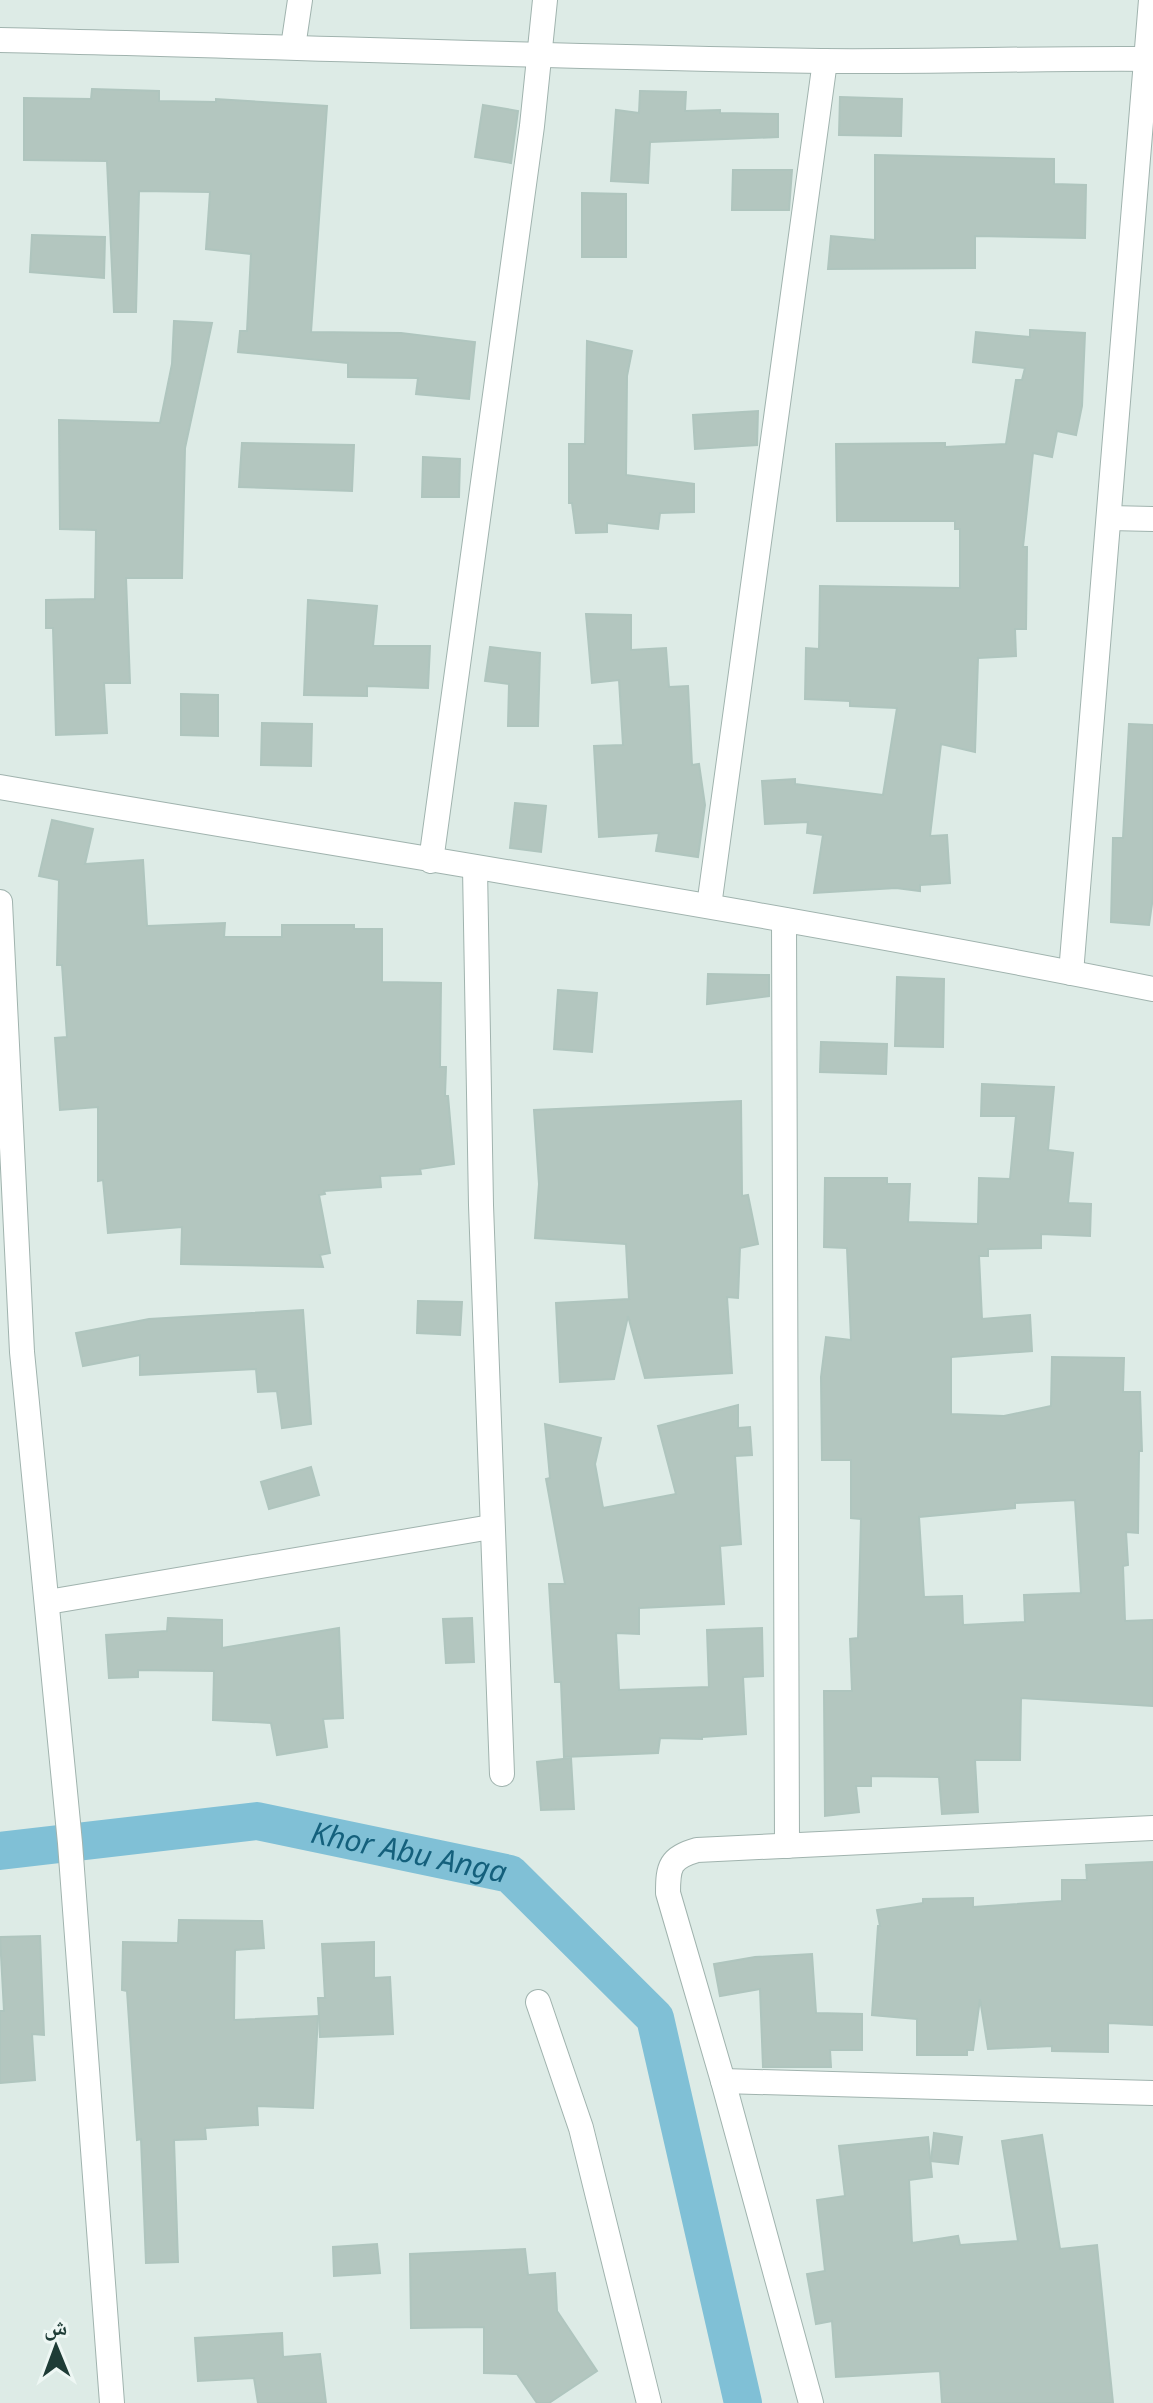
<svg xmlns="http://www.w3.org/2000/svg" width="1153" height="2403" font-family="'Noto Sans','Noto Naskh Arabic',sans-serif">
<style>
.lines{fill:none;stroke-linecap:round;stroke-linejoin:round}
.canal{stroke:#80c0d6;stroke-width:38}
.building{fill:#b3c6bf;stroke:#afc5be;stroke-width:2;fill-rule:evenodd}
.minor-casing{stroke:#a0b3ae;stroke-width:26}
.minor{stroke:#fff;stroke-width:24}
.labels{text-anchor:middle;stroke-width:6;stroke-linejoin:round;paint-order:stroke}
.water-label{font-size:30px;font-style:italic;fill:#14607c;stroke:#eef7f4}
</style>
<rect width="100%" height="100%" fill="#ddebe6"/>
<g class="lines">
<path class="canal" id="s1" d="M0,1851l257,-30 253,53 145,144 88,385"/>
</g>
<g class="building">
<path d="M92,89l67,2v10l57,1v-3l111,7 -16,226 90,1 74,9 -6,57 -53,-5 2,-16 -70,-1v-14l-110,-11 2,-21h7l4,-77 -45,-5 4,-57 -71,-1 -3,121h-22l-7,-151 -83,-1v-62l67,1z"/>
<path d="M640,91l46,1 -1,19 35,-1v3l58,1v23l-128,5 -2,41 -37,-2 5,-71 23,3z"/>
<path d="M840,97l62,2 -1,37 -62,-1z"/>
<path d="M483,105l35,6 -7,52 -36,-6z"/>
<path d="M875,155l179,4v25l32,1 -1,53 -110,-2v32l-147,1 3,-33 44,4z"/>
<path d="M733,170h59l-3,40h-57z"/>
<path d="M582,193l44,1v63h-44z"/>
<path d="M32,235l73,2 -1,41 -74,-6z"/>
<path d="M174,321l38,2 -27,125 -3,130h-56l4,105h-26l3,50 -51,2 -3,-107h-7v-28l49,-1 1,-69 -36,-1 -1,-109 101,3 12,-59z"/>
<path d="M1030,330l55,3 -3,73 -6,29 -19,-4 -5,26 -19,-4 -10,94h4l-1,82h-11l1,27 -38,2 -3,94 -34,-8 -11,92 17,-1 3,48 -30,2v6l-24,-3 -82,5 9,-58 -16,-2 1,-11 -43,2 -3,-43 33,-2v5l88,11 14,-87 -47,-2v-5l-45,-2 1,-51 13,1 1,-63 140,2v-59h-5v-8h-118l-1,-77 109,-1v4l61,-3 10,-64h6l3,-12 -52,-6 3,-30 54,5z"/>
<path d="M587,341l45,10 -5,25 -1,99 68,9v28l-34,1 -2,16 -51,-6v9l-31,1 -4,-30h-3v-59h16z"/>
<path d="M758,411l-1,34 -62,4 -2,-34z"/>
<path d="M242,443l112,2 -2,46 -113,-4z"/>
<path d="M423,457l37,2 -1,38h-37z"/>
<path d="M308,600l69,6 -4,40h57l-2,42 -61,-2v10l-63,-1z"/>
<path d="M586,614l45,1v35l35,-2 3,39 19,-1 4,79 7,-1 6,41 -7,52 -42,-6 3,-18 -60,4 -5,-91 29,-1 -4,-65 -27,3z"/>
<path d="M490,647l50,6 -2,73h-30l1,-42 -24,-3z"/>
<path d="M181,694l37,1v41l-37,-1z"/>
<path d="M262,723l50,1 -1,42 -50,-1z"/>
<path d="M1129,724l24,1v172l-4,28 -38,-3 2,-84h10z"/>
<path d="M515,803l31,3 -5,46 -31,-4z"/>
<path d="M52,820l41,9 -8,35 58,-4 4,66 78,-3 -1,14h58v-12h72v4h28v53l59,1 -1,84h6l-1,29h3l6,68 -34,5 1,5 -41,2 1,11 -57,4 1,3 -6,1 11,58 -10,2 3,12 -142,-3 1,-37 -74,6 -5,-53 -5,1v-74l-38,3 -5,-72 12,-1 -5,-72h-5l2,-85 -20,-4z"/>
<path d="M708,974l61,1v21l-62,8z"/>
<path d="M897,977l47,2 -1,68 -48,-1z"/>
<path d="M558,990l39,3 -5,59 -38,-3z"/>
<path d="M821,1042l66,2 -1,30 -66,-2z"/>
<path d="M982,1084l72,3 -6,63 25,3 -5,50 23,1 -1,32 -49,-2v14l-53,1v7h-9l3,63 48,-4 2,36 -81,6v57l53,2 47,-10 1,-49 72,1 -1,34h17l2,59h-3l-1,82 -12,-1 2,33 -5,1 2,55 28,-1v86l-132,-8 -1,62h-45l3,52 -36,2 -3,-37 -68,-1v10h-15l3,26 -34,4 -1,-125h28l-2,-52 8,-1 3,-119 -10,-1v-58h-29l-1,-83 5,-40 25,3 -4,-92 -23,-1 1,-69h62v6h23l-2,38 70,2 1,-46 31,1 6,-63h-35zM1075,1500l6,93 -57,2 1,27 -62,3 -1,-29 -38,1 -5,-80 96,-9v-5z"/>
<path d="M741,1101l1,95 6,-1 10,49 -18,4 -2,50 -11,-1 5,76 -87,5 -17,-62 -14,63 -54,3 -4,-79 73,-4 -3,-55 -91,-6 4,-54 -5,-74z"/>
<path d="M418,1301l44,1 -2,33 -43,-2z"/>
<path d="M303,1310l8,114 -29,4 -5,-37 -19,1 -2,-23 -116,6v-20l-57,11 -7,-33 73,-14z"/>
<path d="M738,1405v23l12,-1 2,28 -17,1 6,88 -21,2 4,58 -85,4v26l-23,-1 3,57 90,-3 -2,-57 55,-2 1,48 -20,1 3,57 -44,3v2l-42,-1 -2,15 -94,4 -3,-75h-6l-6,-98h16l-19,-105 4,-1 -5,-54 56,14 -6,26 8,44 73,-14 -18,-68z"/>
<path d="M311,1467l8,28 -50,14 -8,-27z"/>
<path d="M168,1618l54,2v28l117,-20 4,90 -20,1 4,28 -50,8 -6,-32 -58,-3 1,-49 -76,-1v7l-29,1 -3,-43 61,-4z"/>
<path d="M472,1618l2,44 -28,1 -3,-44z"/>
<path d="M571,1758l3,51 -33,1 -4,-48z"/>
<path d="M1153,1862v163l-45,-2v29l-56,-1v-5l-64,3 -8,-50 -7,51h-6v5h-50v-36l-45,-4 6,-89h2l-3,-16 46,-7v-4l50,-1v9l89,-6v-21h25l-1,-15z"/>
<path d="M179,1920l83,1 2,27 -29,2 -1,70 84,-4 -5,92 -56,-2 1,19 -53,3 1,11 -32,1 4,122 -32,1 -5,-124 -4,1 -10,-149 -5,-1 1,-48 55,1z"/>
<path d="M40,1936l4,99 -12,-1 3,46 -35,3v-72h4l-4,-74z"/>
<path d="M374,1942v36l16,-1 3,57 -73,3 -2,-39h7l-3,-54z"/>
<path d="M812,1954l4,59 46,1v36h-32l1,17h-68l-3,-78 -40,7 -6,-32 41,-7z"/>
<path d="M934,2133l28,4 -4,27 -27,-3z"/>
<path d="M1042,2135l18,114 37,-4 16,158h-171l-2,-32 -104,6 -4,-56 -16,3 -9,-50 18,-3 -8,-71 28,-4 -6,-50 89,-9 4,40 -23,3 3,63 46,-7 2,9 58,-4 -16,-100z"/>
<path d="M377,2244l3,29 -46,3 -1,-29z"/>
<path d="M525,2249l3,26 27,-2 2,38 40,60 -48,32h-12l-20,-29 -33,-1v-46l-73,1 -1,-74z"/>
<path d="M282,2333l1,24 37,-3 6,49h-68l-4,-25 -56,3 -3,-43z"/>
</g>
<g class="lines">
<defs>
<g id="minor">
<path d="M0,40c274,6 547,17 821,21 111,1 221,-3 332,-2"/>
<path d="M293,47l7,-47"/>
<path d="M1110,518l43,1"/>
<path d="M0,787c384,66 771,125 1153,202"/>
<path d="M431,861l101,-735 13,-126"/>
<path d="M475,868l6,337 21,569"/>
<path d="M0,902l22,450 48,491 42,560"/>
<path d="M709,906l116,-845"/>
<path d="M784,920l3,926"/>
<path d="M1071,973l80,-973"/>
<path d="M48,1602l443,-75"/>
<path d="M538,2002l43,126 68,275"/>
<path d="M723,2081l430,12"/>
<path d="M811,2403l-88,-322 -55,-188c0,-27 2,-35 29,-43l456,-22"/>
</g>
</defs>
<use href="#minor" class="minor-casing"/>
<use href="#minor" class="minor"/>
</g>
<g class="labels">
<g class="water-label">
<text dy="10" stroke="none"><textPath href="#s1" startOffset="414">Khor Abu Anga</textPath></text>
</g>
</g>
<g transform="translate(56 2347) rotate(359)" stroke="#eef7f4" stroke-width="6" paint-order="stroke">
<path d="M0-6L14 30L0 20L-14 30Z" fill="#1e3c36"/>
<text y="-12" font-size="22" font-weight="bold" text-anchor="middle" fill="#1e3c36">ش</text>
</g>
</svg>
